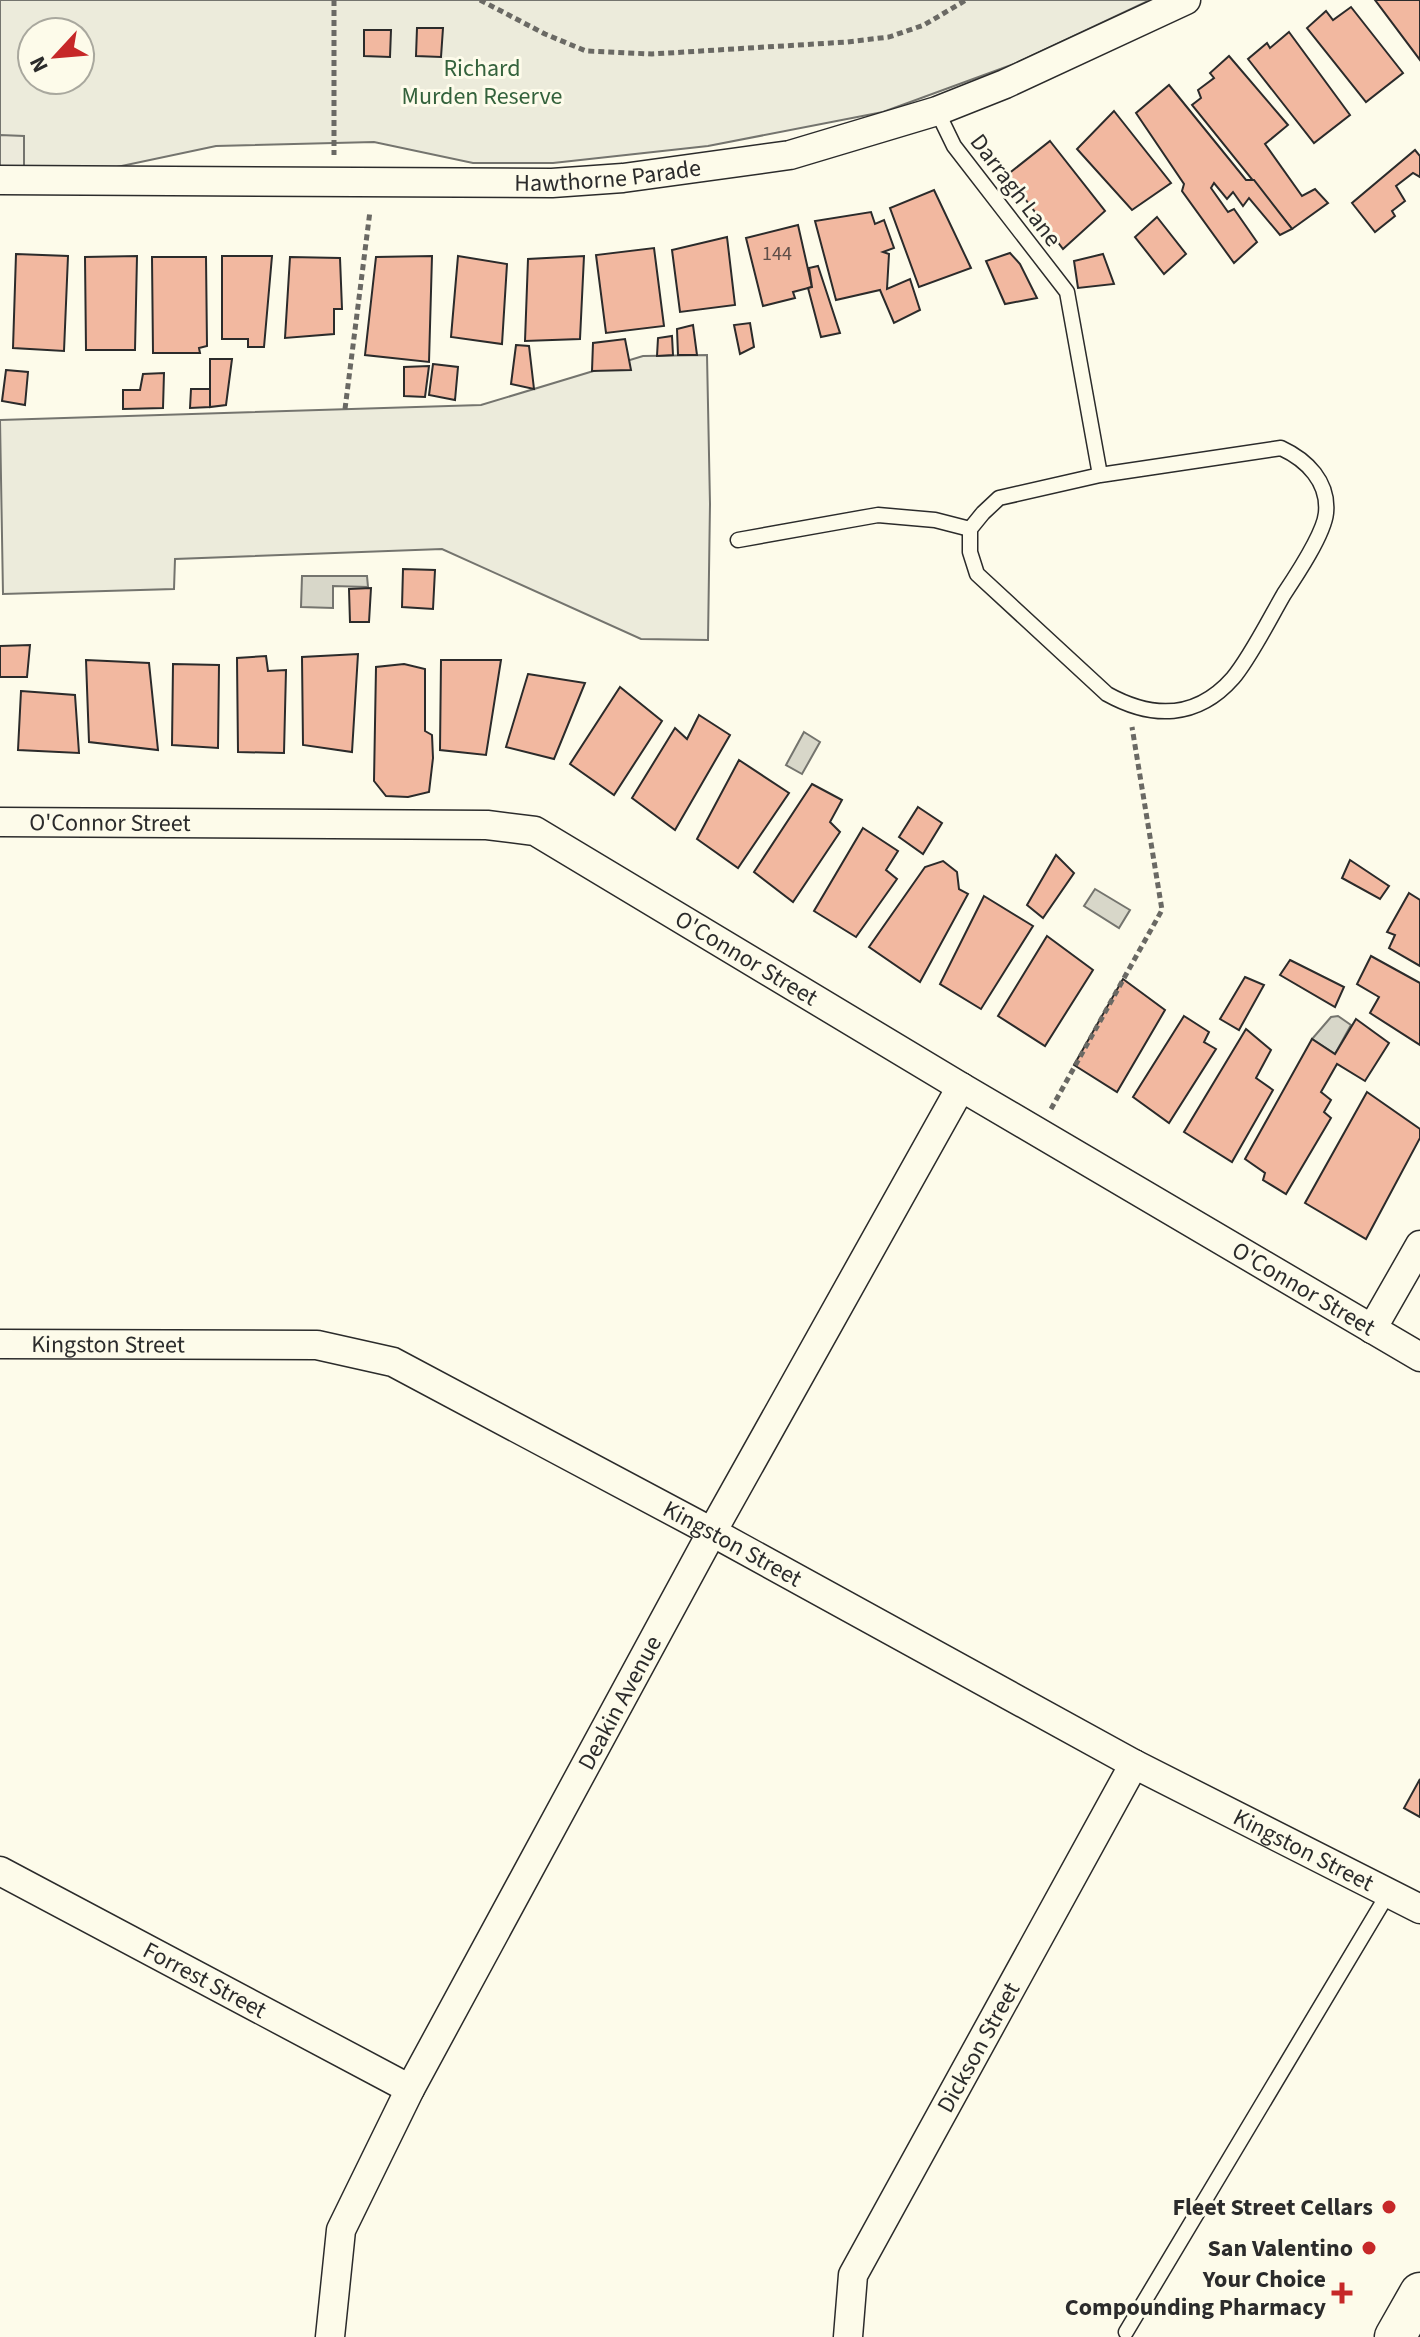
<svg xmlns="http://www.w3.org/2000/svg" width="1420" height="2337" font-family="'Source Sans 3',sans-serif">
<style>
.green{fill:#ecebdb;stroke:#74746e;stroke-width:2;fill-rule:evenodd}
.parking{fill:#eceadb;stroke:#74746e;stroke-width:2}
.water{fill:#d8d7c9;stroke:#74746e;stroke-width:2}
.building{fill:#f2b8a0;stroke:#2b2b2b;stroke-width:2}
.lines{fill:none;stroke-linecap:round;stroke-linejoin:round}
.lane-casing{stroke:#2b2b2b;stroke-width:17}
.street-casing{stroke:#2b2b2b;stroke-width:31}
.secondary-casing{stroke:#2b2b2b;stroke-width:43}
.path{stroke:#6a6964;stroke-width:5;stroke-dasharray:6 4;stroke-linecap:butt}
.lane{stroke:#fdfbea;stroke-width:14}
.street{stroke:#fdfbea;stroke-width:28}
.secondary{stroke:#fdfbea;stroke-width:40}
.poi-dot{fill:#c62828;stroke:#fdfbea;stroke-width:3}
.labels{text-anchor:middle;stroke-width:6;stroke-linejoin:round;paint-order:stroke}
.number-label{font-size:20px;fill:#5d4e48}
.park-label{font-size:24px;fill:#34623c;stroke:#fdfbea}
.street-label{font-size:24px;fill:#2b2b2b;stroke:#fdfbea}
.poi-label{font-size:24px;font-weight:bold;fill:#2b2b2b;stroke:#fdfbea;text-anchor:end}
</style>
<rect width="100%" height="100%" fill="#fdfbea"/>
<g class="green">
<path d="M0,0h1150l-136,64 -131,48 -175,34 -155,17h-80l-99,-21 -158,4 -118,25 -98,-2zM32,32h48v48h-48z"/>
<path d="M707,355l3,149 -2,136 -67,-1 -199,-90 -267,10 -1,30 -171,5 -3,-174 481,-15 162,-49z"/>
</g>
<path class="parking" d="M0,135l24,1v34l-24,-1z"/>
<g class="water">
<path d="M302,576h65l1,11 -35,-1v22l-32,-1z"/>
<path d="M804,732l16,10 -18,32 -16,-9z"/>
<path d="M1095,889l35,21 -11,18 -35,-22z"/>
<path d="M1338,1016l13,9 -16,29 -23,-15 19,-22z"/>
</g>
<g class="building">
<path d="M1375,0h45v60z"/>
<path d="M1351,7l52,66 -37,29 -59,-74 19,-17 7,9z"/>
<path d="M417,28h26l-2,29 -25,-1z"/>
<path d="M364,30h27l-1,27 -26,-1z"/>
<path d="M1289,32l61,83 -36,28 -66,-84 19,-16 3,5z"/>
<path d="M1229,56l59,69 -23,19 37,52 13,-7 13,14 -36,26 -100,-124 9,-7 -3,-8 16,-12 -4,-5z"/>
<path d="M1169,85l77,95h8l38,49 -12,6 -31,-37 -6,8 -10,-14 -6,7 -13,-16 -3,5 17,24 6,-3 23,33 -23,21 -52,-72 2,-7 -48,-71z"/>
<path d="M1114,111l57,72 -39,27 -55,-61z"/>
<path d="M1050,141l55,70 -42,38 -56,-74z"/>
<path d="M1415,150l5,6v21l-7,-4 -17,13 9,15 -13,10 3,5 -20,16 -23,-29z"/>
<path d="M934,190l37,78 -52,19 -29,-79z"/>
<path d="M871,212l4,12 9,-4 10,28 -11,4 6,2 -2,35 23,-10 10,31 -26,13 -14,-33 -44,10 -21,-79z"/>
<path d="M1157,217l29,37 -22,20 -29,-37z"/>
<path d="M798,225l14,62 -19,5 2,6 -32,8 -17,-68z"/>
<path d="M727,237l8,68 -55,7 -8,-62z"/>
<path d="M654,248l10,78 -58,7 -10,-78z"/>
<path d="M1010,253l10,11 17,34 -32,6 -19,-43z"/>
<path d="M16,254l52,2 -4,95 -51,-3z"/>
<path d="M1103,254l11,30 -36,4 -4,-27z"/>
<path d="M137,256l-2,94h-49l-1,-93z"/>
<path d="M222,256h50l-8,91h-16v-8h-26z"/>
<path d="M432,256l-3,106 -64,-7 11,-98z"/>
<path d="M458,256l49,8 -5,80 -51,-7z"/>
<path d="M584,256l-4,83 -55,2 3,-82z"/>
<path d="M152,257h54l1,89 -8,2 1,5h-47z"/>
<path d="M290,257l50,1 2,51h-8v25l-49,4z"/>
<path d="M818,266l22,67 -19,4 -13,-49 4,-1 -3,-19z"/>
<path d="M750,323l4,24 -14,7 -6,-29z"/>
<path d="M693,325l4,30h-19l-1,-26z"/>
<path d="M672,336l1,19 -16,1 1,-18z"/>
<path d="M625,339l6,31 -39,1 1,-28z"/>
<path d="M516,345l13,1 5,43 -23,-5z"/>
<path d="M210,359h22l-6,46 -16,2z"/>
<path d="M433,364l25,3 -3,33 -26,-5z"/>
<path d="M429,366l-4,31 -21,-1v-29z"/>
<path d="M6,370l22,2 -3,33 -23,-4z"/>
<path d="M164,373l-1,35 -40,1v-19h17l3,-16z"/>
<path d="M191,389h19v18l-20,1z"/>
<path d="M403,569l32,1 -2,39 -31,-2z"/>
<path d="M371,588l-2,34h-19l-1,-33z"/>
<path d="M30,645l-3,32h-27v-31z"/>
<path d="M358,654l-6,98 -49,-7 -1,-88z"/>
<path d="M266,656l2,15 18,-1 -2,83 -46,-1 -1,-94z"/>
<path d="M86,660l63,3 9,87 -69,-8z"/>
<path d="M441,660h60l-15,95 -46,-5z"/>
<path d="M173,664l46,1 -1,83 -46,-3z"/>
<path d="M404,664l21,5v62l7,4 1,23 -4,34 -21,5 -22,-1 -12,-15 2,-114z"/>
<path d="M528,674l57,9 -31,76 -48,-12z"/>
<path d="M620,687l42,34 -48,74 -44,-31z"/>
<path d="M21,691l54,4 4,58 -61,-3z"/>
<path d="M699,715l31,20 -55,95 -43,-32 43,-70 12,11z"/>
<path d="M739,760l50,33 -51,75 -41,-29z"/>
<path d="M812,784l30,16 -12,22 10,10 -47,70 -39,-30z"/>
<path d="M918,807l24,16 -19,31 -24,-17z"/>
<path d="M863,828l35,23 -12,19 11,9 -41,58 -42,-26z"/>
<path d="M1056,855l18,18 -31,45 -16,-13z"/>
<path d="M1350,860l39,26 -9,13 -38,-21z"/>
<path d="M943,861l14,11 2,17 9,5 -48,88 -51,-35 56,-80z"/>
<path d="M1409,893l11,7v66l-31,-18 6,-13 -8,-3z"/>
<path d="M984,896l49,30 -52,83 -41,-25z"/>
<path d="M1047,936l46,34 -48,76 -47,-30z"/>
<path d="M1371,956l49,27v62l-50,-32 9,-16 -22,-13z"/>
<path d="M1290,960l54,27 -9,20 -55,-32z"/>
<path d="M1245,977l19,8 -25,45 -19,-11z"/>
<path d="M1123,979l42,31 -48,82 -43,-27z"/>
<path d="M1184,1016l25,16 -5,10 12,7 -47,74 -36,-26z"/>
<path d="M1356,1019l33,24 -24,38 -28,-17 -16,28 10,8 -7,12 7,6 -45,76 -23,-14 2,-7 -20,-14 67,-120 23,15z"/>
<path d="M1246,1029l25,21 -15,28 17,12 -41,72 -48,-30z"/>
<path d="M1367,1092l53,37v9l-54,101 -61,-36z"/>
<path d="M1420,1779v38l-16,-9z"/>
</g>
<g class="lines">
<defs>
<g id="lane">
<path d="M937,111l17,35 113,146 33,183 -101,23 -16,15 -13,16v23l7,22 130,120c45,25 90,25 126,-16 17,-20 37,-60 51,-84 12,-18 40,-60 42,-81 3,-31 -19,-53 -45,-65l-181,27"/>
<path d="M738,540l140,-25 57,5 35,9"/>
<path d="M1126,2332l263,-440"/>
</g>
<g id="street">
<path id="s1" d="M0,180l552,3 71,-5 167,-23 147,-44 68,-27 181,-84"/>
<path id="s2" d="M0,822l487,3 48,6 426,256 459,270"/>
<path d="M1372,1329l48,-84"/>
<path id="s3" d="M0,1344l317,1 76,17 319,170 422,232 286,145"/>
<path id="s4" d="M0,1871l410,218"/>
<path id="s5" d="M330,2337l11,-107 69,-141 302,-557 249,-445"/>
<path id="s6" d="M848,2337l5,-62 281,-511"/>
</g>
<path id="secondary" d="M1395,2337l25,-44"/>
</defs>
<use href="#lane" class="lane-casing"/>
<use href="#street" class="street-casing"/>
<use href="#secondary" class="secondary-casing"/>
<g class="path">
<path d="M334,0v155"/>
<path d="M480,0l65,34 41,17 66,3 195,-12 42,-5 35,-12 42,-25"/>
<path d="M345,409l25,-198"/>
<path d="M1051,1109l111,-199 -30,-183"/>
</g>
<use href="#lane" class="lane"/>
<use href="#street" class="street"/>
<use href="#secondary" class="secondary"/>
</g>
<g class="poi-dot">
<circle cx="1389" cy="2207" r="8"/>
<circle cx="1369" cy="2248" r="8"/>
<path d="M1338 2281h8v8h8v8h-8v8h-8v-8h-8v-8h8z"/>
</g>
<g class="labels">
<g class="number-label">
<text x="777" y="260">144</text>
</g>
<g class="park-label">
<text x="482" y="76">Richard<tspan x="482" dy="28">Murden Reserve</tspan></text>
</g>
<g class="street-label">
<text dy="8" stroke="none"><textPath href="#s1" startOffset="608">Hawthorne Parade</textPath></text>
<text transform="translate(1016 190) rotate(53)" y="8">Darragh Lane</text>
<text dy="8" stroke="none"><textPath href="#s2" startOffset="110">O'Connor Street</textPath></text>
<text dy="8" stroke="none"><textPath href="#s2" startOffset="782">O'Connor Street</textPath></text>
<text dy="8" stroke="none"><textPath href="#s2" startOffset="1430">O'Connor Street</textPath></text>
<text dy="8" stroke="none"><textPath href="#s3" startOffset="108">Kingston Street</textPath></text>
<text dy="8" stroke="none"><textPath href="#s3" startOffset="780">Kingston Street</textPath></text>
<text dy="8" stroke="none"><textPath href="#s5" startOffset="704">Deakin Avenue</textPath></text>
<text dy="8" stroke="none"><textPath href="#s3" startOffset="1428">Kingston Street</textPath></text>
<text dy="8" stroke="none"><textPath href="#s4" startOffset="232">Forrest Street</textPath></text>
<text dy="8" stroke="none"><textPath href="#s6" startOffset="322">Dickson Street</textPath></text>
</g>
<g class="poi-label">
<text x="1373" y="2215">Fleet Street Cellars</text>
<text x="1353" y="2256">San Valentino</text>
<text x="1326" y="2287">Your Choice<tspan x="1326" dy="28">Compounding Pharmacy</tspan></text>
</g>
</g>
<g transform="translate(56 56) rotate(244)"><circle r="38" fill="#fdfbea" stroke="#a9a89e" stroke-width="2"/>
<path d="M0-6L14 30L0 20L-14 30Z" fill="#c62828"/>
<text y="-12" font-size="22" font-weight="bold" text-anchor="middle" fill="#2b2b2b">N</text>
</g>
</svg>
